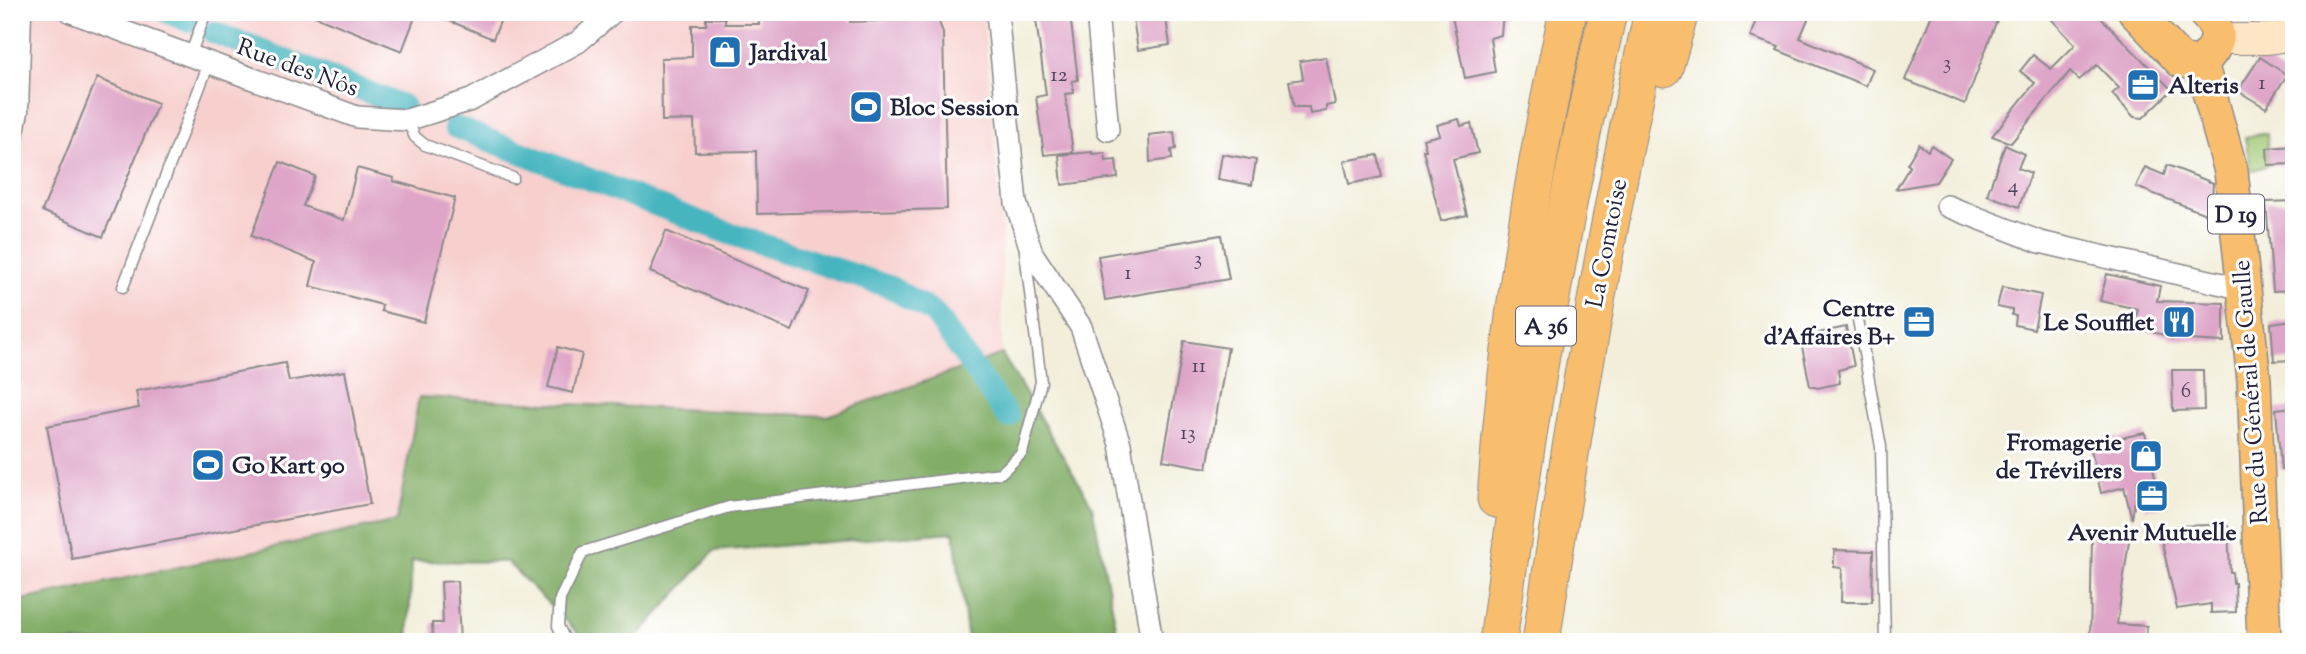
<svg xmlns="http://www.w3.org/2000/svg" width="2306" height="654" font-family="'Sorts Mill Goudy',serif">
<style>
.built{fill:#f7d0ce}
.green{fill:#a0c873;stroke:#617557;stroke-width:2}
.forest{fill:#80ac65;stroke:#516750;stroke-width:2}
.lines{fill:none;stroke-linecap:round;stroke-linejoin:round}
.canal{stroke:#46b5c0;stroke-width:23}
.building{fill:#dea5c8}
.lane-casing{stroke:#8a888a;stroke-width:13}
.street-casing{stroke:#8a888a;stroke-width:24}
.secondary-casing{stroke:#8a888a;stroke-width:32}
.primary-casing{stroke:#8a888a;stroke-width:36}
.highway-casing{stroke:#8a888a;stroke-width:39}
.lane{stroke:#fff;stroke-width:10}
.street{stroke:#fff;stroke-width:21}
.secondary{stroke:#fde5c5;stroke-width:30}
.primary{stroke:#f9be6d;stroke-width:33}
.highway{stroke:#f9be6d;stroke-width:37}
.labels{text-anchor:middle;stroke-width:6;stroke-linejoin:round;paint-order:stroke}
.number-label{font-size:21px;fill:#51435e}
.shield{fill:#fff;stroke:#646476;stroke-width:2}
.shield-label{font-size:23px;font-weight:bold;fill:#22223b}
.poi-label{font-size:24px;font-weight:bold;fill:#22223b;stroke:#fff;text-anchor:start}
.street-label{font-size:24px;fill:#22223b;stroke:#fff}
</style>
<rect width="100%" height="100%" fill="#fff"/>
<filter id="ink" filterUnits="userSpaceOnUse"><feTurbulence type="fractalNoise" baseFrequency=".0143" numOctaves="2"/><feDisplacementMap in="SourceGraphic" scale="14" xChannelSelector="R" yChannelSelector="G"/><feConvolveMatrix kernelMatrix="1 2 1 2 8 2 1 2 1" color-interpolation-filters="sRGB"/></filter>
<filter id="wash" filterUnits="userSpaceOnUse"><feTurbulence type="fractalNoise" baseFrequency=".00686" numOctaves="4" result="noise"/><feDisplacementMap in="SourceGraphic" scale="28" xChannelSelector="R" yChannelSelector="G"/><feGaussianBlur stdDeviation="1.57" result="paint"/><feColorMatrix in="noise" values="0 0 0 0 0 0 0 0 0 0 0 0 0 0 0 0 0 1.4 0 .05"/><feComposite in="paint" operator="in"/></filter>
<g filter="url(#wash)">
<rect width="100%" height="100%" fill="#f2eeda"/>
<path class="built" d="M12,12h971l19,217v125l-175,62 -407,-19 -23,124 -385,81z"/>
<path class="green" d="M2267,133l1,32 -17,6 -6,-34z"/>
<path class="forest" d="M1002,354l90,151 27,137h-151l-14,-110 -240,19 -81,91h-46l-80,-80 -95,-1 -4,81h-396v-40l385,-81 22,-124 408,19z"/>
<g class="lines">
<g class="canal">
<path d="M167,12l22,9"/>
<path d="M213,32l190,74"/>
<path d="M455,127l273,106 162,54 44,26 74,104"/>
</g>
</g>
<g id="blocks">
<g class="building">
<path d="M305,12h112l-15,39z"/>
<path d="M428,12h76l-11,27z"/>
<path d="M758,12h91l1,10 88,-3 5,14 4,176 -190,5 -1,-63 -61,1 -1,-32 -32,1 -1,-63 31,-1v-32h14v-7h19v6h34z"/>
<path d="M1035,12l35,2 8,66 -6,1 2,12 -9,1 8,58 -29,3 -8,-58 10,-2z"/>
<path d="M1132,12h33l5,33 -32,5z"/>
<path d="M1451,12h52l-2,23 -11,3 5,34 -30,6z"/>
<path d="M1759,12h52l-11,26 73,31 -7,17 -89,-36 2,-3 -29,-10z"/>
<path d="M1933,12h67l-35,92 -60,-24z"/>
<path d="M2045,12h50l77,78 -29,28 -9,-1 -22,-23 7,-6 -22,-23 -18,15 -9,-9 -59,72 -19,-7 43,-53 -15,-12 13,-16 18,14 24,-24z"/>
<path d="M1326,57l9,47 -9,2v5l-16,3 -1,-7h-15l-5,-26 14,-2 -3,-18z"/>
<path d="M2260,57l27,18 -21,33 -28,-17z"/>
<path d="M97,78l61,25 -55,134 -61,-26z"/>
<path d="M1459,119l2,7 10,-3 7,30 -25,6 14,56 -26,6 -18,-71h3l-3,-11 17,-4 -3,-10z"/>
<path d="M1174,132l2,17 -5,1 1,9 -22,3 -1,-27z"/>
<path d="M1919,144l9,7 3,-6 20,14 -15,23 -40,7 14,-23 -3,-2z"/>
<path d="M2005,145l19,9 -6,14 13,5 -12,34 -32,-12z"/>
<path d="M2294,146v18l-26,1 -1,-17z"/>
<path d="M1092,152v2l13,-1 1,8 10,-1 2,18 -56,7 -3,-30z"/>
<path d="M1222,154l34,6 -4,25 -34,-6z"/>
<path d="M1378,155l4,22 -33,7 -5,-23z"/>
<path d="M280,162l35,14 -12,30 41,14 13,-52 37,10 -1,3 62,17 -31,124 -43,-11 1,-6 -72,-19 6,-24 -65,-26z"/>
<path d="M2167,165l46,18 -2,33 -75,-29 9,-20 19,8z"/>
<path d="M2294,201v89l-21,1 -7,-89z"/>
<path d="M666,231l143,60 -17,40 -142,-59z"/>
<path d="M1221,235l8,44 -124,21 -7,-44z"/>
<path d="M2107,274l53,12 -3,15 67,2v39l-54,-3 -1,-3 -35,-8 4,-19 -38,-8z"/>
<path d="M2002,287l39,8 -7,34 -19,-4 1,-9 -4,-1v-5l-15,-3z"/>
<path d="M2294,320v40l-20,1 -3,-38z"/>
<path d="M1846,327l8,39 -16,4 2,13 -22,5 -8,-2 -10,-49z"/>
<path d="M1184,341l44,7 -21,120 -44,-8z"/>
<path d="M558,347l24,7 -9,39 -25,-6z"/>
<path d="M285,363l4,18 56,-10 25,133 -298,55 -25,-133 92,-18 -3,-17z"/>
<path d="M2172,370h31l1,40 -31,1z"/>
<path d="M2294,407v63h-13l-5,-61z"/>
<path d="M2145,433l17,74 -17,1 -7,-28 -6,39 -8,-32 -23,6 -12,-52 31,-3z"/>
<path d="M2211,525l17,1 2,46h2l1,11h2l1,29 -25,1v-9l-34,5 -18,-79 18,-2 -1,-2z"/>
<path d="M2104,534h26l-13,90 30,2 -1,16h-56l2,-105 12,1z"/>
<path d="M1834,550l39,1 -1,51h-31l1,-34 -8,-1z"/>
<path d="M457,581l3,61h-27l-1,-19h11l-2,-41z"/>
</g>
</g>
</g>
<g filter="url(#ink)">
<use href="#blocks" fill-opacity="0" stroke="#8a888a" stroke-width="2"/>
<g class="lines">
<defs>
<g id="lane">
<path d="M190,56l16,-44"/>
<path d="M407,120l8,17 10,8 88,33"/>
<path d="M12,167l11,-55 3,-100"/>
<path d="M123,287l86,-224"/>
<path d="M1857,314l24,133 4,195"/>
<path d="M566,642l-8,-16 2,-27 23,-47 146,-45 272,-34 21,-20 19,-71 -16,-130"/>
</g>
<g id="street">
<path d="M71,12l286,105 50,3 64,-20 107,-58 35,-30"/>
<path d="M997,12l19,191 16,50 49,74 39,117 32,198"/>
<path d="M1097,12l11,118"/>
<path d="M1947,206l93,36 204,47"/>
</g>
<path id="secondary" d="M2218,39h50l26,-4"/>
<g id="primary">
<path d="M2135,12l46,49 20,2c19,-18 23,-31 3,-51"/>
<path d="M2201,63l30,108 13,118 10,91 10,262"/>
</g>
<g id="highway">
<path d="M1664,68l16,-56"/>
<path d="M1496,499c11,-164 36,-326 72,-487"/>
<path d="M1498,642c28,-211 63,-422 110,-630"/>
<path d="M1541,642c31,-211 66,-421 112,-630"/>
</g>
</defs>
<use href="#lane" class="lane-casing"/>
<use href="#street" class="street-casing"/>
<use href="#secondary" class="secondary-casing"/>
<use href="#primary" class="primary-casing"/>
<use href="#highway" class="highway-casing"/>
<use href="#lane" class="lane"/>
<use href="#street" class="street"/>
<use href="#secondary" class="secondary"/>
<use href="#primary" class="primary"/>
<use href="#highway" class="highway"/>
</g>
</g>
<defs>
<symbol id="shop-square" viewBox="-11 -11 22 22"><rect x="-9" y="-9" width="18" height="18" rx="4" fill="#1f6fb2" stroke="#fff"/><path d="M-5-2.5h2.3a2.7 3.5 0 0 1 5.4 0H5L5.5 6h-11ZM-1.5-2.5h3a1.5 2.3 0 0 0-3 0Z" fill="#fff"/></symbol>
<symbol id="office-square" viewBox="-11 -11 22 22"><rect x="-9" y="-9" width="18" height="18" rx="4" fill="#1f6fb2" stroke="#fff"/><path d="M-6-3h4V-5.5h4V-3h4V5H-6ZM-1-4.5V-3h2v-1.5ZM-6 0V1H6V0Z" fill="#fff"/></symbol>
<symbol id="stadium-square" viewBox="-11 -11 22 22"><rect x="-9" y="-9" width="18" height="18" rx="4" fill="#1f6fb2" stroke="#fff"/><path d="M0-5a6.5 5 0 1 0 0 10a6.5 5 0 1 0 0-10ZM-3.5-1.8h7v3.6h-7Z" fill="#fff"/></symbol>
<symbol id="restaurant-square" viewBox="-11 -11 22 22"><rect x="-9" y="-9" width="18" height="18" rx="4" fill="#1f6fb2" stroke="#fff"/><path d="M-5-6h1v4h1v-4h1v4h1v-4h1v5L-1.5 .5V6h-2V.5L-5-1ZM5-6V6H3V1.5H1.5Q1.5-4 5-6Z" fill="#fff"/></symbol>
</defs>
<g fill-rule="evenodd">
<use href="#shop-square" x="706" y="33" width="38" height="38"/>
<use href="#office-square" x="2124" y="66" width="38" height="38"/>
<use href="#stadium-square" x="847" y="88" width="38" height="38"/>
<use href="#office-square" x="1900" y="303" width="38" height="38"/>
<use href="#restaurant-square" x="2160" y="303" width="38" height="38"/>
<use href="#shop-square" x="2127" y="437" width="38" height="38"/>
<use href="#stadium-square" x="189" y="446" width="38" height="38"/>
<use href="#office-square" x="2133" y="477" width="38" height="38"/>
</g>
<g class="labels">
<g class="number-label">
<text x="1947" y="69">3</text>
<text x="1059" y="81">12</text>
<text x="2262" y="89">1</text>
<text x="2013" y="192">4</text>
<text x="1198" y="265">3</text>
<text x="1128" y="279">1</text>
<text x="1199" y="372">11</text>
<text x="2186" y="397">6</text>
<text x="1188" y="439">13</text>
</g>
<g class="shield">
<rect x="2208" y="194.5" width="56" height="39" rx="5"/>
<rect x="1516" y="306.5" width="60" height="39" rx="5"/>
</g>
<g class="shield-label">
<text x="2236" y="222">D 19</text>
<text x="1546" y="334">A 36</text>
</g>
<g class="poi-label">
<text x="750" y="60">Jardival</text>
<text x="2168" y="93">Alteris</text>
<text x="890" y="115">Bloc Session</text>
<text x="1895" y="316" text-anchor="end">Centre<tspan x="1895" dy="28">d'Affaires B+</tspan></text>
<text x="2154" y="330" text-anchor="end">Le Soufflet</text>
<text x="2122" y="450" text-anchor="end">Fromagerie<tspan x="2122" dy="28">de Trévillers</tspan></text>
<text x="232" y="473">Go Kart 90</text>
<text x="2152" y="540" text-anchor="middle">Avenir Mutuelle</text>
</g>
<g class="street-label">
<text transform="translate(298 67) rotate(20)" y="8">Rue des Nôs</text>
<text transform="translate(1606 243) rotate(-79)" y="8">La Comtoise</text>
<text transform="translate(2250 392) rotate(-94)" y="8">Rue du Général de Gaulle</text>
</g>
</g>
<rect width="2306" height="654" fill="none" stroke="#fff" stroke-width="42"/>
</svg>
